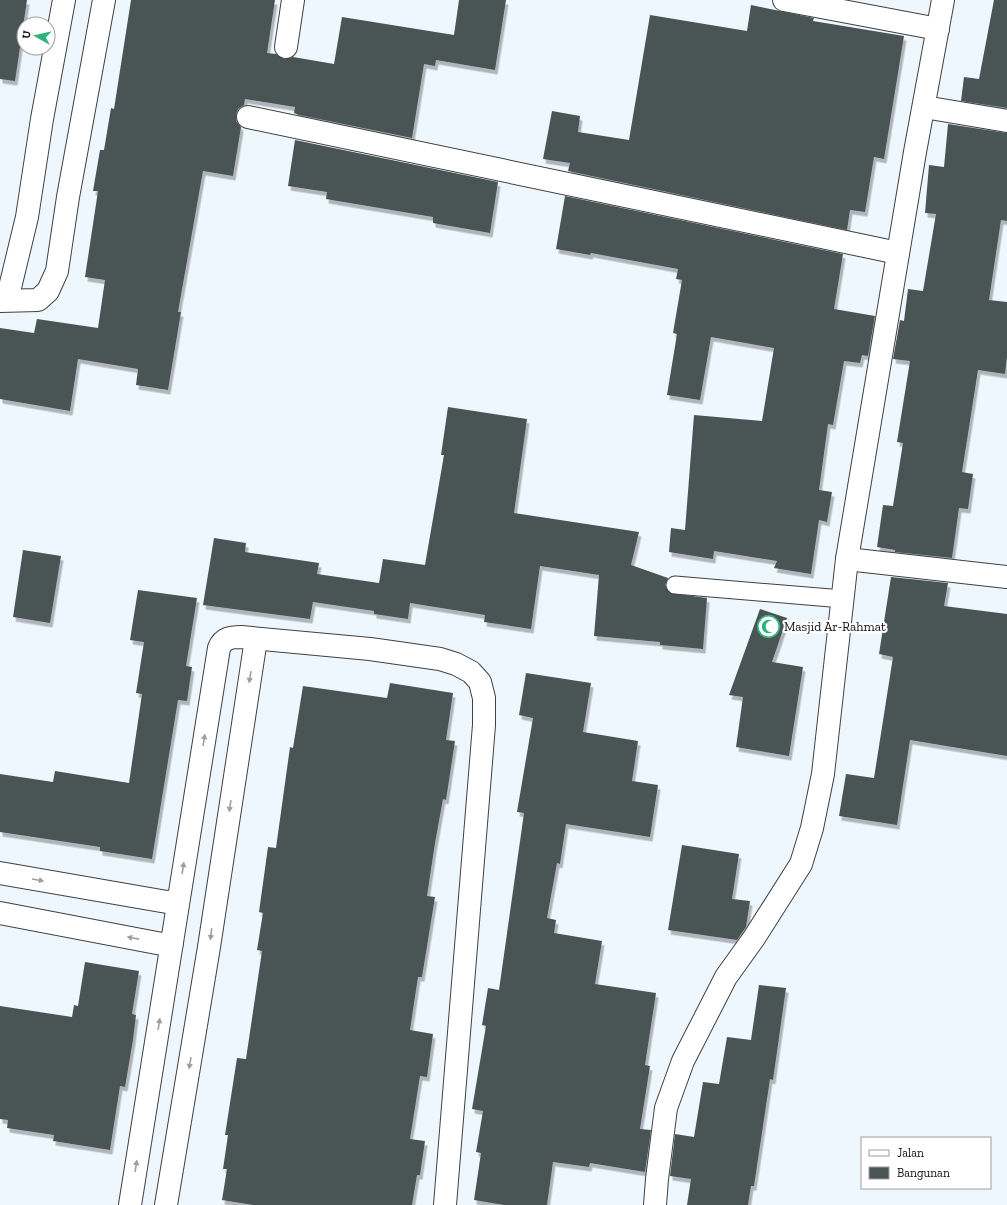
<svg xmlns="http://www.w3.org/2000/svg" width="1007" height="1205" font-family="'Zilla Slab',serif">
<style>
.building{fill:#4a5455;filter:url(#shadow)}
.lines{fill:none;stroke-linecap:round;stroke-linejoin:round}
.service-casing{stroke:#404040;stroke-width:19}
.minor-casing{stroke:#404040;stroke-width:24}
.tertiary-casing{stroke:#404040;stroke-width:24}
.service{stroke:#fff;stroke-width:17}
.minor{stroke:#fff;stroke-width:22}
.tertiary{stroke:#fff;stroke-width:22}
.oneway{fill:#9e9e9e}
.labels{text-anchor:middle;stroke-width:4;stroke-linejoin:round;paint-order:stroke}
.poi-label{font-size:13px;fill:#0d0d0d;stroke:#fff;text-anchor:start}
</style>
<defs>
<filter id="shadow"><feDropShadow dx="2.5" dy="4.5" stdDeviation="0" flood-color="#0004"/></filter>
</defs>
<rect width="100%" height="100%" fill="#eef7fe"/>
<g class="building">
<path d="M0,0h27l-12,81 -15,-2z"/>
<path d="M131,0h144l-8,53 9,1 8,5 9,-2 41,7 8,-47 112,18 5,-35h47l-11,70 -59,-10 -1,6 -11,-2 -12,74 -113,-23 -5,-2 1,-6 -50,-8 -1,6 -6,4 -2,6v6l5,6 -8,49 -30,-5 -25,141h3l-13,78 -32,-5 2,-16 -60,-10 -8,52 -70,-12v-71l34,5 3,-14 61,9 7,-48 -20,-3 13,-86h-5l7,-41h4l7,-42 3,1z"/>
<path d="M994,0h13v108l-46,-7 3,-24 15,2z"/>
<path d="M751,5l63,13 -1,3 91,15 -20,123 -10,-2 -9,55 -15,-2 -3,20 -279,-59 2,-8 -27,-4 9,-48 28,5 -2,16 51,8 21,-125 97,16z"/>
<path d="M948,124l59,9v88l-6,-1 -12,80 18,2v54l-2,18 -27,-4 -16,102 11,2 -5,35 -9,-1 -7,50 -57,-6v-2l-18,-3 6,-42 10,1 10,-63 -6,-1 13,-81 -17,-2 7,-39 4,1 4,-32 15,2 13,-77 -11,-1 4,-48 15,2z"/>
<path d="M295,140l203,42 -8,51 -57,-10v-6l-107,-18 1,-7 -39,-6z"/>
<path d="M565,196l278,58 -9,55 41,7 -7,40 -6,-1 -2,8 -16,-2 -11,64 -5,-1 -9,66 13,2 -5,30 -8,-2 -8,54 -37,-6 3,-7 -63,-10 -1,8 -44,-7 2,-24 14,2 9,-115 68,6 12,-73 -63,-11 -11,63 -33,-5 10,-61 -4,-1 9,-53 -6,-1 2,-10 -87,-16 -1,2 -34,-6z"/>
<path d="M448,407l79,12 -13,94 125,19 -8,33 37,13 -3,7 5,8 37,5 -4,51 -43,-4v-3l-66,-6 5,-61 -59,-9 -9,63 -47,-7 1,-7 -75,-12 -2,16 -34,-5v-3l-61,-9 -3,17 -107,-14 11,-67 32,5 -1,9 74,11 -2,11 62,9 4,-24 42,6 19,-110h-3z"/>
<path d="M23,550l38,6 -11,67 -37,-6z"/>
<path d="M891,577l57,6 -4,23 63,8v142l-97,-16 -13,85 -58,-9 7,-42 28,4 19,-121 -14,-3z"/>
<path d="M138,590l59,8 -11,68 6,1 -5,34 -9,-1 -26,159 -52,-8v-4l-100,-15v-58l53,8 2,-11 74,12 13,-89 -6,-1 8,-51 -14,-2z"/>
<path d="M760,609l27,9 -15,44 31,5 -14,89 -53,-9 7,-50 -14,-2z"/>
<path d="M526,673l65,10 -8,49 55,9 -6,40 26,4 -8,52 -84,-13 -6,40 -3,-1 -10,55 9,2 -2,13 48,8 -7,43 61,9 -11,72 5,1 -10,63 11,1 -6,42 -55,-9 -1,4 -36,-5 -6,43h-43l-30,-5 7,-47 -5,-1 7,-41 -11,-2 14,-83 -4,-1 6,-37 11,2 25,-177 -7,-1 16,-94 -14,-3z"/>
<path d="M390,683l63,10 -7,47 9,1 -9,59 -3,-1 -8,44 -8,53 8,1 -13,80h-4l-8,53 23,4 -6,43 -7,-1 -10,63 15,2 -5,34h-3l-5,30h-159l-31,-5 5,-31h-4l5,-34h-3l12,-77 9,1 16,-108 -5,-1 6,-37 -4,-1 9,-65 8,1 14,-101 3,1 10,-62 84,12z"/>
<path d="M682,845l57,9 -7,45 18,2 -4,26 -9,13 -69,-10z"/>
<path d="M85,962l54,9 -7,43 4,1 -3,25 -8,47 -5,-1 -10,64 -57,-9 1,-6 -47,-7 1,-8 -8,-1v-113l72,11 2,-12 4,1z"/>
<path d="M759,985l27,3 -13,92 -3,-1 -16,107h-3l-3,19h-61l4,-26 -21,-3 5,-42 19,3 9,-55 16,2 8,-47 24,3z"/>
</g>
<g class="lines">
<defs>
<path id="service" d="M675,585l168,14"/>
<g id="minor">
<path d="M784,0l154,29"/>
<path d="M286,47l7,-47"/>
<path d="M924,107l83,14"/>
<path d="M248,117l650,136"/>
<path d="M7,300l20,-83 15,-98 22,-119"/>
<path d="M0,301l38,-1 10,-9 9,-20 11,-74 36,-197"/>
<path d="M847,559l160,18"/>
<path d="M0,873l167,29 11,-1"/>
<path d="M0,913l162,31 10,-1"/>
<path d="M130,1205l89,-557c4,-10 12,-11 22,-11l129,12 70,10 16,5 15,8 9,10 4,16v27l-39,480"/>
<path d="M166,1205l43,-258 47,-308"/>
</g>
<path id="tertiary" d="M655,1205l2,-26 9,-71 17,-47 43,-84 28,-39 47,-74 11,-36 11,-54 24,-215 68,-407 28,-152"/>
</defs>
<use href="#service" class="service-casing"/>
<use href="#minor" class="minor-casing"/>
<use href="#tertiary" class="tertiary-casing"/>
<use href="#service" class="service"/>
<use href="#minor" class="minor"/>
<use href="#tertiary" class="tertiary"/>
</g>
<defs><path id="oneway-solid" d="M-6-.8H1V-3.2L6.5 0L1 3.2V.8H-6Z"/></defs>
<g class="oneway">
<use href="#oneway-solid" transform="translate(250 677) rotate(99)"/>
<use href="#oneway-solid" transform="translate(204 740) rotate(-81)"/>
<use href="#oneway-solid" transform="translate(230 806) rotate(99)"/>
<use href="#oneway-solid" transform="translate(183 868) rotate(-81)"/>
<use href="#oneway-solid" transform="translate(38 880) rotate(10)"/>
<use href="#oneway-solid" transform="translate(211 934) rotate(97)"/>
<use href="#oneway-solid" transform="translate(133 938) rotate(-169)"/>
<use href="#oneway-solid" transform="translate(159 1024) rotate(-81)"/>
<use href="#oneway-solid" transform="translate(190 1063) rotate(100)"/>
<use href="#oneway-solid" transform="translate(136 1166) rotate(-81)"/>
</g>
<defs>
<symbol id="mosque-ring" viewBox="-11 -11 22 22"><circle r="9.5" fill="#fff" stroke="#2fb37d" stroke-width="1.5"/><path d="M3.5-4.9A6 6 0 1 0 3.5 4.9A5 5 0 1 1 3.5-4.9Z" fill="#2fb37d"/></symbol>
</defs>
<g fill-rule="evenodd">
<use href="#mosque-ring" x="756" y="614" width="25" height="25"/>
</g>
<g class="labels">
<g class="poi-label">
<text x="784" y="631">Masjid Ar-Rahmat</text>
</g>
</g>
<rect x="861" y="1137" width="130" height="52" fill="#ffffff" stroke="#9e9e9e"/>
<rect x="869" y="1150" width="20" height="6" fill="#ffffff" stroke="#9e9e9e"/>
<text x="897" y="1157" font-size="12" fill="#0d0d0d">Jalan</text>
<rect x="869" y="1167" width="20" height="12" fill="#4a5455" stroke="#9e9e9e"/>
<text x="897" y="1177" font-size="12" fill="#0d0d0d">Bangunan</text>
<g transform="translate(36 36) rotate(278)"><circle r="19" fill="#ffffff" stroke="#9e9e9e"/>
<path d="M0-3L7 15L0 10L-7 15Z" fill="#2fb37d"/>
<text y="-6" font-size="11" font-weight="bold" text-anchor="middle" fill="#0d0d0d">U</text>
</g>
</svg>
